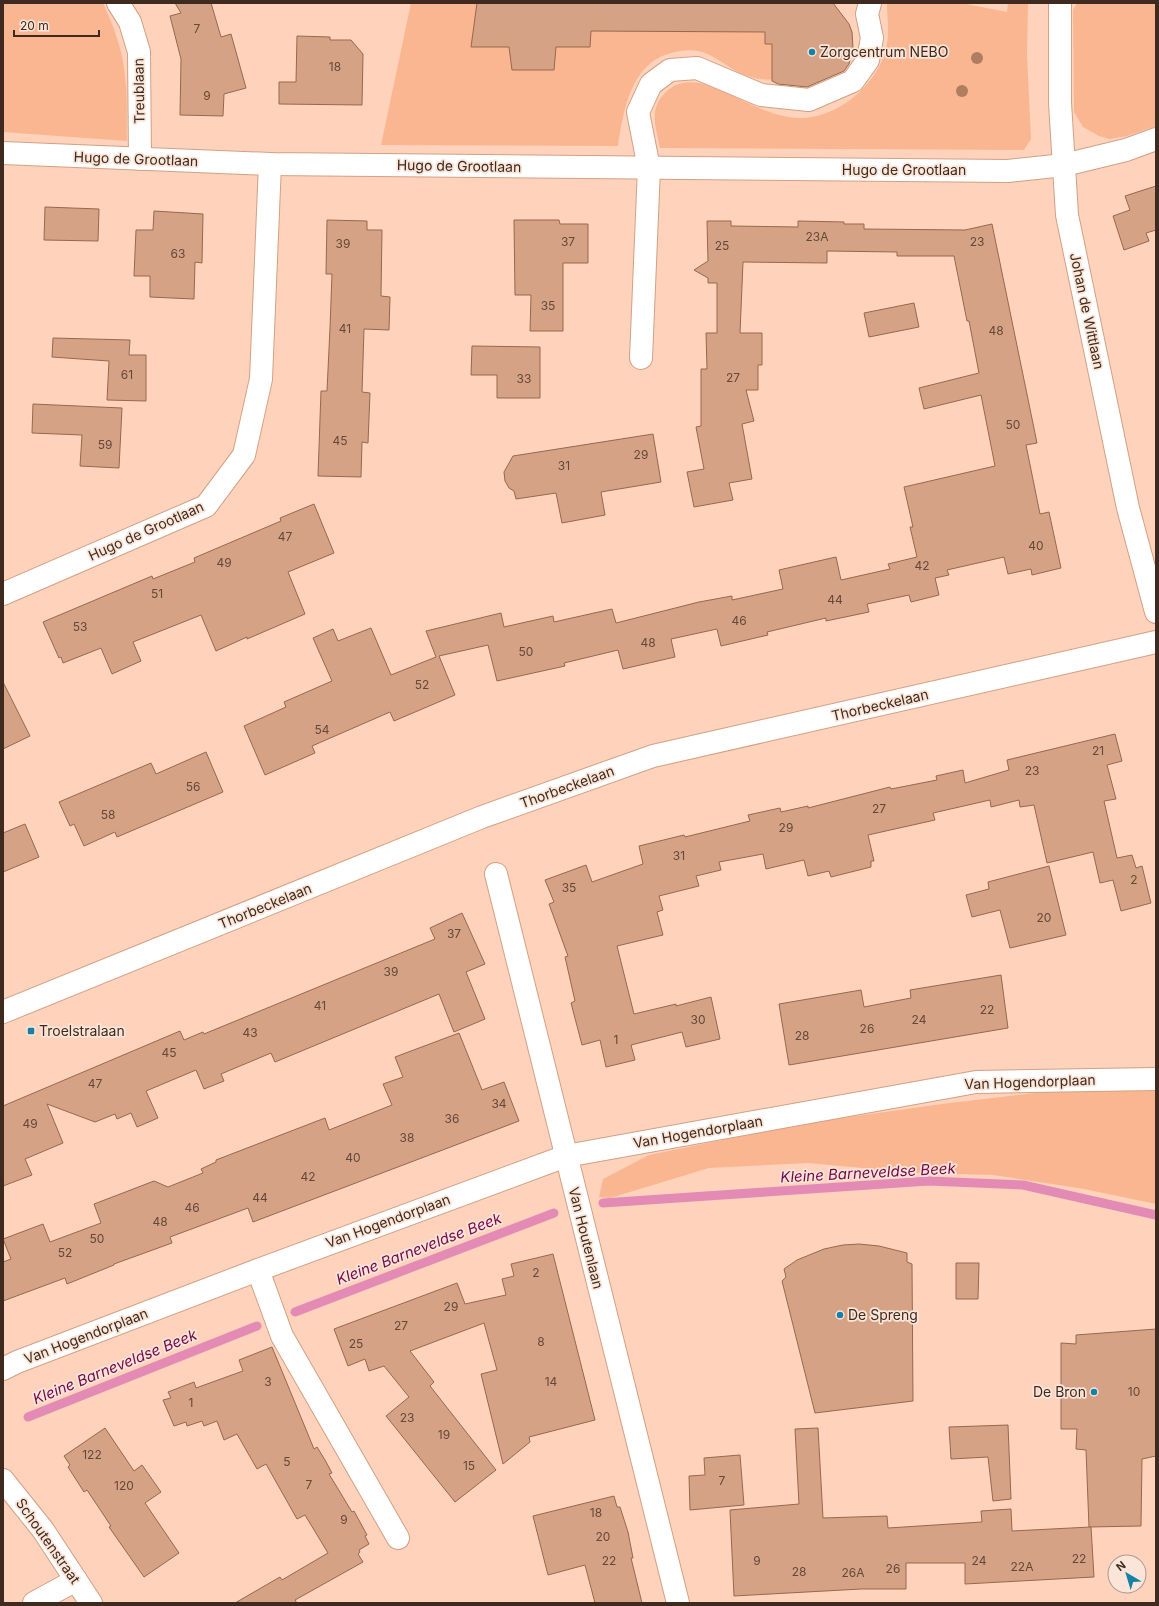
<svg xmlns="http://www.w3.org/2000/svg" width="1159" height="1606" font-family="Inter,sans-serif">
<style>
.green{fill:#fab690}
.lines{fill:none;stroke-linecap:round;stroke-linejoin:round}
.stream{stroke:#e38bb5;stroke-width:9}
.building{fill:#d6a286;stroke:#97684d}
.street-casing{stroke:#d3a083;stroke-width:24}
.secondary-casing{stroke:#d3a083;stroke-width:24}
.street{stroke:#fff;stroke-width:22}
.secondary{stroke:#fff;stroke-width:22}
.tree{fill:#af7d60}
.poi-dot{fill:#1481a9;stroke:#fbe5d9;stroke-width:1.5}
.labels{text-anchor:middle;stroke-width:3.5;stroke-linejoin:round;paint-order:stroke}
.number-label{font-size:12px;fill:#644838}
.poi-label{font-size:14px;fill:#3e2a1e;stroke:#fbe5d9;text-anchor:start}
.street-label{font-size:14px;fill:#3e2a1e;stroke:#fbe5d9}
.water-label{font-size:15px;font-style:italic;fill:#74094b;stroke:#fbe5d9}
</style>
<rect width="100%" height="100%" fill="#fed2bb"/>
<g class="green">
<path d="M3,3h100c11,24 20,48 22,74 3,21 1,43 2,64l-124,-9z"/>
<path d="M411,3h68l109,23 188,4 14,49c-12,0 -27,2 -39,-2 -17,-4 -30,-18 -46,-24 -10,-4 -19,-3 -30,-1 -44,9 -51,57 -57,94l-237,-1z"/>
<path d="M887,3h74l46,9 1,-9h20l-1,53 4,83 -7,11 -364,-2c-4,-21 -12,-39 6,-56 24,-23 57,1 82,11 12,6 26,11 40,14 42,8 89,-29 98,-69 4,-15 1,-30 1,-45z"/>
<path d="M1077,3h79v123l-29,10 -17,3 -11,-3 -16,-9 -9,-15 -1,-102z"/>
<path d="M1156,1090v114l-72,-15 -91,-14 -75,-2 -110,-10 -99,5 -99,30 -11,-1 4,-18 46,-24 151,-31 142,-20 109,-13z"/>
</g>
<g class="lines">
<g class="stream">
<path d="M603,1203l326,-22 94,4 133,30"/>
<path d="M295,1312l259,-99"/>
<path d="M28,1417l229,-91"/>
</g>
</g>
<g class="building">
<path d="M175,3h36l10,34 10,-3 15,54 -22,6 -1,22 -43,-1 1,-56 -11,-43 11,-3z"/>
<path d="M477,3h356l16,21 3,8 1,16 -4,16 -5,7 -37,16 -29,-3 -6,-3v-37h-7v-12l-174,-1 -1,16h-34l-2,23h-42l-3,-23h-38z"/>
<path d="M297,36l33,1v3h21l12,14 -1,51 -83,-1v-22h17z"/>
<path d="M1156,186v44l-10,3 3,8 -25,9 -11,-34 17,-6 -5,-14z"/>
<path d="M45,207l54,2 -1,32 -54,-1z"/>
<path d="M154,211l49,3 -1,49 -7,-1 -1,37 -44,-2v-21h-16l2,-46h17z"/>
<path d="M327,220l40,1v9h15l-1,66 9,1 -1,33 -25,-1 -2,63 8,1 -2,50 -6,-1 -1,35 -43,-1 3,-85h6l3,-63 2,-54h-6z"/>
<path d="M514,220h45l1,4h28v39h-25v68h-33l1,-36h-16z"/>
<path d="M707,221h24v5l67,1v-6l46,1v2h20v5l101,1 27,-6 45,219 -11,2 14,69 9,-2 12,56 -29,7 -1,-6 -23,5 -4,-17 -57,13 2,5 -14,3 4,17 -28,7 -2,-7 -42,9 2,8 -43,9v-3l-59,14 1,3 -47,11 -4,-17 -46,10 4,18 -52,12 -5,-19 -54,13 1,3 -68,15 -9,-36 -49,11 16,39 -61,26 -4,-9 -78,34 3,7 -50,22 -21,-49 42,-19 -2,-5 48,-21 -19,-43 20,-9 5,12 33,-13 20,47 45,-18 -10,-26 75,-18 3,14 49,-11 1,6 58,-13 4,14 83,-21 33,-6v4l51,-11 -4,-19 57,-13 5,23 49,-11 -2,-5 29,-7 -7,-30h3l-9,-40 91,-21 -14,-71 -57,14 -5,-21 60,-15 -10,-52h-2l-13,-65h-57v-4l-70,-1v12l-84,-1 -3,71h22v32h-4v25h-12l8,31 -12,3 10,55 -23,4 4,17 -39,7 -7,-35 17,-3 -8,-42 5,-1v-57h6l-1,-36h11v-50h-9v-5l-14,-8 14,-9z"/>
<path d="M914,303l5,24 -50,10 -5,-24z"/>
<path d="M53,338l77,2 -1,15h17v46l-39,-1 2,-39 -57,-4z"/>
<path d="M472,346l68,1v51h-43v-23h-26z"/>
<path d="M33,404l89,4 -3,60 -39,-2 2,-31 -50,-2z"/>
<path d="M653,434l8,48 -60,10 4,23 -43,8 -6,-30 -40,6 -2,-8 -5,-3 -4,-7 -1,-9 9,-16z"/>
<path d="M314,504l20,49 -46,19 17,42 -58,25v-2l-31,14 -15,-36 -68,27 8,19 -29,13 -11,-26 -38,15 -2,-6 -2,1 -16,-36 109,-46 1,3 42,-17 -1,-4 87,-37 -1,-3z"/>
<path d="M3,682l27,54 -27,13z"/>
<path d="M1115,734l7,27 -15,4 9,34 -12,2 13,57 15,-3 4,13 6,-2 9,37 -30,8 -8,-31 -13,3 -7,-31 -46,11 -13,-58 -14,2 -1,-7 -28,7 -1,-7 -57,13 2,7 -67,15 6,26h-3v6l-40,10 -2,-6 -21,5 -4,-16 -38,9 -3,-15 -44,8 2,8 -25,6 3,10 -40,10 4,14 -6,2 6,23 -46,11 17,68 42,-10v2l35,-9 9,42 -34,8 -4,-15 -51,13 4,15 -29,7 -6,-27 -18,5 -11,-42 4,-2 -10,-44 3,-1 -19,-52 5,-2 -9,-22 41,-15 6,17 51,-18 -4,-18 45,-11 1,2 65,-16 -2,-6 32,-7 1,4 27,-6v2l82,-21 1,2 46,-9 -1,-4 27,-6 2,13 44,-13 -2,-10z"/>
<path d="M206,752l17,40 -106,45 -2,-5 -31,14 -10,-22 -4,2 -11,-24 92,-39 5,11z"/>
<path d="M25,824l14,33 -36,15v-39z"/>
<path d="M1049,866l17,69 -56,13 -10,-38 -28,7 -6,-22 23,-6 -1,-7z"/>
<path d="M462,913l23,51 -19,8 19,47 -31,13 -15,-38 -164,68 -4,-9 -50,21 3,7 -20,8 -8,-19 -50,21 12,27 -21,9 -6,-14 -14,6 -2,-5 -20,8 -48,-18 16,39 -38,16 7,16 -29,11v-80l177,-75 4,9 19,-8 1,2 231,-95 -5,-11z"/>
<path d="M1001,975l7,53 -219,37 -10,-61 82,-14 3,17 47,-9 -1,-8z"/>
<path d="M459,1033l23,57 22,-8 15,39 -266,101 -5,-14 -78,29 2,6 -58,21v1l-47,19 -2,-6 -62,23v-39l8,-3 -8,-20 40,-15 7,18 51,-19 -7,-19 21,-8 39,-15 14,6 35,-14 -2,-4 15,-7v-2l109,-42 4,12 63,-25 -9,-21 20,-7 -8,-20z"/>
<path d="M859,1244l20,2 28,7v9l5,2 1,137 -98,12 -33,-132 4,-4 -2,-8 13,-9 27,-11 19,-4z"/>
<path d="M553,1254l42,166 -66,17 1,5 -27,22 -22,-90 16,-4 -13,-47 -74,28 24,31 -4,4 66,84 -41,32 -69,-86 23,-19 -25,-31 -15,5 -4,-12 -17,7 -14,-37 123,-46 8,21 41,-9 -4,-16 12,-3 -3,-12z"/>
<path d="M956,1263h23l-1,36h-22z"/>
<path d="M1156,1329v127l-14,3 -1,67 -52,1 -3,-77 -10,-1 1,-20h-16v-86l15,1v-9z"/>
<path d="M272,1347l42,102 3,-2 8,13 7,13 -3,1 23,38 2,-1 13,24 -2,1 4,8 -10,6 1,2 -2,2 5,8 -68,38 2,3h-62l45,-26 2,3 46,-27 -23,-38 -8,4 -31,-55 -9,5 -20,-35 -13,6 -7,-19 -13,5 -2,-5 -15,5 -1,-4 -12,4 -11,-26 8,-2 -3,-6 26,-10 2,6 47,-17 -4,-11z"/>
<path d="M1008,1425l3,74 -18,2 -5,-44 -37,2 -2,-32z"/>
<path d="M105,1428l29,43 8,-6 19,27 -16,11 34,50 -35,24 -35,-50 2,-1 -24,-36 -3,2 -16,-25 2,-2 -6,-9z"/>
<path d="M818,1428l5,90 64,-2 1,12 94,-6 -1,-11 30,-2 1,22 79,-4 3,50 -129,7v-21h-59v26h-45l-127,7 -4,-86 69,-6 -4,-75z"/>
<path d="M740,1455l4,50 -54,5 -1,-34 16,-1 -1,-17z"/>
<path d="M614,1496l3,11h3l8,25 5,26h-2l11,45h-47l-10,-38 -37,10 -15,-59z"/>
</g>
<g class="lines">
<defs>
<g id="street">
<path d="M118,3l12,19 9,30 1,107"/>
<path d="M1060,3v100l7,112 61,293 28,104"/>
<path d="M3,153l267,11 738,7 56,-6 62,-15 30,-11"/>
<path d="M641,358l8,-190 -11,-56 13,-28 19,-14 27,-2 64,27 48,5 44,-19 15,-21 4,-22 -5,-24 3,-11"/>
<path d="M3,594l203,-88 38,-51 17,-76 9,-215"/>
<path d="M496,874l182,729"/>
<path d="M258,1270l24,66 116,202"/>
<path d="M3,1369l14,-7 241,-92 308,-114 410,-74 180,-3"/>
<path d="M3,1480l40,50 48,73"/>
<path d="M34,1603l42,-23"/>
</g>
<path id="secondary" d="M3,1012l479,-195 171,-61 503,-114"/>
</defs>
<use href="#street" class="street-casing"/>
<use href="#secondary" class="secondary-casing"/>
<use href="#street" class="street"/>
<use href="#secondary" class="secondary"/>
</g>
<g class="tree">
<circle cx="977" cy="58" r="6"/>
<circle cx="962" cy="91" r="6"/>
</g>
<g class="poi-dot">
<circle cx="812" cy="52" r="4"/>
<rect x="27" y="1027" width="8" height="8" rx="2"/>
<circle cx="840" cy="1315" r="4"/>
<circle cx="1094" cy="1392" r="4"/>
</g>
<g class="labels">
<g class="number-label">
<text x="197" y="33">7</text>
<text x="335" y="71">18</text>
<text x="207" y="100">9</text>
<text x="817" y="241">23A</text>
<text x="568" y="246">37</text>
<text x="977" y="246">23</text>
<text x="343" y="248">39</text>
<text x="722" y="250">25</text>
<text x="178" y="258">63</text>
<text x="548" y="310">35</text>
<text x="345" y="333">41</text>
<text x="996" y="335">48</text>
<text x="127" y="379">61</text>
<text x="733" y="382">27</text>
<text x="524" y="383">33</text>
<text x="1013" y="429">50</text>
<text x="340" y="445">45</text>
<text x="105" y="449">59</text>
<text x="641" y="459">29</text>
<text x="564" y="470">31</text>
<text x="285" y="541">47</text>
<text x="1036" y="550">40</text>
<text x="224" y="567">49</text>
<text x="922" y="570">42</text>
<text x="157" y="598">51</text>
<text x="835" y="604">44</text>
<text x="739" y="625">46</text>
<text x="80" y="631">53</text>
<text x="648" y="647">48</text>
<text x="526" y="656">50</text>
<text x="422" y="689">52</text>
<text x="322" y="734">54</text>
<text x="1098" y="755">21</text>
<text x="1032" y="775">23</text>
<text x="193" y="791">56</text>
<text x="879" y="813">27</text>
<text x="108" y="819">58</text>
<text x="786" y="832">29</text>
<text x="679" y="860">31</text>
<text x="1134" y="884">2</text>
<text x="569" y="892">35</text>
<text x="1044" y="922">20</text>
<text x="454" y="938">37</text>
<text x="391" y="976">39</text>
<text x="320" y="1010">41</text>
<text x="987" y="1014">22</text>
<text x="698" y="1024">30</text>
<text x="919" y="1024">24</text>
<text x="867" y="1033">26</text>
<text x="250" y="1037">43</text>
<text x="802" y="1040">28</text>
<text x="616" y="1044">1</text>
<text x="169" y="1057">45</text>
<text x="95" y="1088">47</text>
<text x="499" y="1108">34</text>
<text x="452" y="1123">36</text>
<text x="30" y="1128">49</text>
<text x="407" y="1142">38</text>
<text x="353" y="1162">40</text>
<text x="308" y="1181">42</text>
<text x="260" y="1202">44</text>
<text x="192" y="1212">46</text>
<text x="160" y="1226">48</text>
<text x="97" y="1243">50</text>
<text x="65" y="1257">52</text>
<text x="536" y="1277">2</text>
<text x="451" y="1311">29</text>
<text x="401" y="1330">27</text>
<text x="541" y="1346">8</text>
<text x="356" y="1348">25</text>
<text x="268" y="1386">3</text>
<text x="551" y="1386">14</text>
<text x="1134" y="1396">10</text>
<text x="191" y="1407">1</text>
<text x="407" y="1422">23</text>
<text x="444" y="1439">19</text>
<text x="92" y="1459">122</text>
<text x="287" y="1466">5</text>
<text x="469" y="1470">15</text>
<text x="722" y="1485">7</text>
<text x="309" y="1489">7</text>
<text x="124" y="1490">120</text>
<text x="596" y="1517">18</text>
<text x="344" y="1524">9</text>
<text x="603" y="1541">20</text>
<text x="1079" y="1563">22</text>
<text x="609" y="1565">22</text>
<text x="757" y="1565">9</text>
<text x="979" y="1565">24</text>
<text x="1022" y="1571">22A</text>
<text x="893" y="1573">26</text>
<text x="799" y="1576">28</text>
<text x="853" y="1577">26A</text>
</g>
<g class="poi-label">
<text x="820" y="57">Zorgcentrum NEBO</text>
<text x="39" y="1036">Troelstralaan</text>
<text x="848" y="1320">De Spreng</text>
<text x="1086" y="1397" text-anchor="end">De Bron</text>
</g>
<g class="street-label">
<text transform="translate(139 91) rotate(-91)" y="5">Treublaan</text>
<text transform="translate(136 159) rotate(2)" y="5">Hugo de Grootlaan</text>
<text transform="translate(459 166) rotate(1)" y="5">Hugo de Grootlaan</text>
<text x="904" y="175">Hugo de Grootlaan</text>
<text transform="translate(1087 311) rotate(78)" y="5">Johan de Wittlaan</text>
<text transform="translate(146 531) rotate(-24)" y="5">Hugo de Grootlaan</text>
<text transform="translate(880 705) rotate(-13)" y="5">Thorbeckelaan</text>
<text transform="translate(567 787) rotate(-20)" y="5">Thorbeckelaan</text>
<text transform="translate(265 906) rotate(-22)" y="5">Thorbeckelaan</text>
<text transform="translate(1030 1082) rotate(-2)" y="5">Van Hogendorplaan</text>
<text transform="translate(698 1132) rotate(-10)" y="5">Van Hogendorplaan</text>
<text transform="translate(388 1221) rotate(-20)" y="5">Van Hogendorplaan</text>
<text transform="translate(586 1238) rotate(76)" y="5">Van Houtenlaan</text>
<text transform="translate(86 1336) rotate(-21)" y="5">Van Hogendorplaan</text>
<text transform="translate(48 1541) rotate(55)" y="5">Schoutenstraat</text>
</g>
<g class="water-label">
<text transform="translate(868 1173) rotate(-3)" y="5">Kleine Barneveldse Beek</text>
<text transform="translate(419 1249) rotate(-21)" y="5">Kleine Barneveldse Beek</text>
<text transform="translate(115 1367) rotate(-22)" y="5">Kleine Barneveldse Beek</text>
</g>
</g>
<rect width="1159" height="1606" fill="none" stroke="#3e2a1e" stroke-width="8"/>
<g transform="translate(1127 1574) rotate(322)"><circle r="19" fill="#fbe5d9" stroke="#af9a8e"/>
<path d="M0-3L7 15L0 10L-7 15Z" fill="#1481a9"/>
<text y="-6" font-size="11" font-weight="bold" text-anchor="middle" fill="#3e2a1e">N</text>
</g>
<path d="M14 30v6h85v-6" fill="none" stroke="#3e2a1e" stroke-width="2"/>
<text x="20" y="30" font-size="12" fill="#3e2a1e" stroke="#fbe5d9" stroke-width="3" paint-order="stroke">20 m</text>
</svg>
